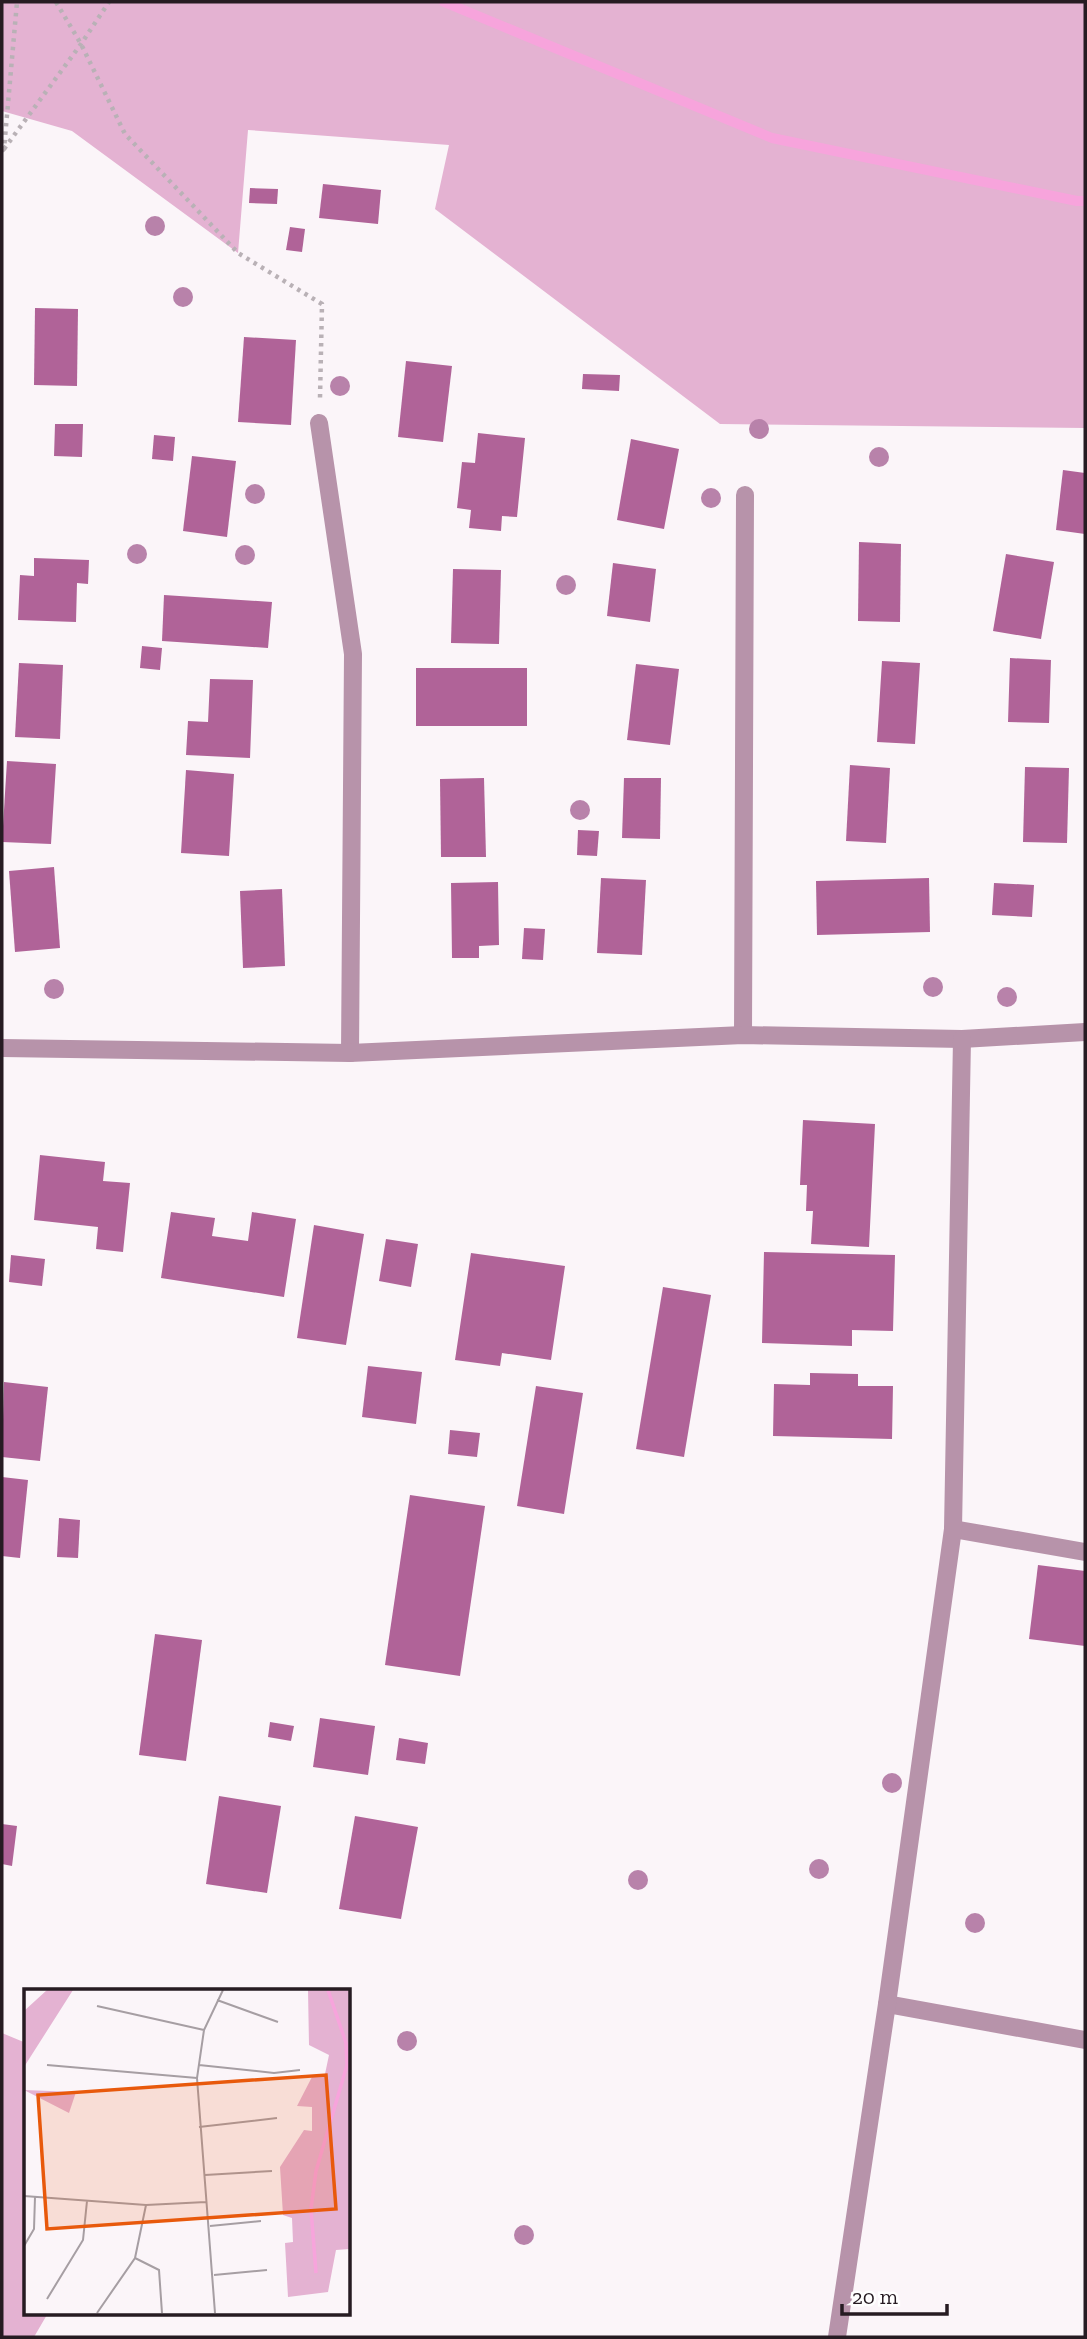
<svg xmlns="http://www.w3.org/2000/svg" width="1087" height="2339" font-family="'Zilla Slab',serif">
<style>
.green{fill:#e4b2d2}
.lines{fill:none;stroke-linecap:round;stroke-linejoin:round}
.stream{stroke:#f7a4dc;stroke-width:10}
.building{fill:#b06398}
.path{stroke:#b9b1b6;stroke-width:4.5;stroke-dasharray:3.5 5;stroke-linecap:butt}
.minor{stroke:#b793aa;stroke-width:18}
.tree{fill:#b882aa}
.inset-river{fill:none;stroke:#f7a4dc;stroke-width:3.5}
.inset-road{fill:none;stroke:#a69ea3;stroke-width:2}
.view{fill:#e8590c;fill-opacity:0.15;stroke:#e8590c;stroke-width:3.5}
.inset-edge{fill:none;stroke:#261b22;stroke-width:3.5}
</style>
<rect width="100%" height="100%" fill="#fbf5f9"/>
<g class="green">
<path d="M2,2h1083v426l-365,-4 -285,-215 14,-64 -201,-15 -10,123 -166,-122 -70,-20z"/>
<path d="M2,2033l24,10v270h22l-14,24h-32z"/>
</g>
<g class="lines">
<path class="stream" d="M444,2l328,136 305,63h8"/>
</g>
<g class="building">
<path d="M323,184l58,6 -3,34 -59,-6z"/>
<path d="M250,188l28,1 -1,15 -28,-1z"/>
<path d="M290,227l15,2 -3,23 -16,-2z"/>
<path d="M35,308l43,1 -1,77 -43,-1z"/>
<path d="M244,337l52,3 -5,85 -53,-3z"/>
<path d="M406,361l46,5 -9,76 -45,-5z"/>
<path d="M583,374l37,1 -1,16 -37,-2z"/>
<path d="M55,424h28l-1,33 -28,-1z"/>
<path d="M478,433l47,5 -8,79 -15,-1 -1,15 -32,-3 2,-18 -14,-2 5,-46 13,1z"/>
<path d="M154,435l21,2 -2,24 -21,-2z"/>
<path d="M631,439l48,10 -15,80 -47,-9z"/>
<path d="M192,456l44,5 -9,76 -44,-6z"/>
<path d="M1063,470l22,3v61l-29,-4z"/>
<path d="M859,542l42,2 -1,78 -42,-1z"/>
<path d="M1006,554l48,8 -13,77 -48,-8z"/>
<path d="M34,558l55,2 -1,24 -11,-1 -1,39 -58,-2 2,-45 14,1z"/>
<path d="M613,563l43,6 -6,53 -43,-6z"/>
<path d="M453,569l48,1 -2,74 -48,-1z"/>
<path d="M164,595l108,7 -4,46 -106,-7z"/>
<path d="M142,646l20,2 -2,22 -20,-2z"/>
<path d="M1010,658l41,2 -2,63 -41,-1z"/>
<path d="M882,661l38,2 -5,81 -38,-2z"/>
<path d="M19,663l44,2 -3,74 -45,-2z"/>
<path d="M636,664l43,5 -9,76 -43,-5z"/>
<rect x="416" y="668" width="111" height="58"/>
<path d="M210,679l43,1 -3,78 -64,-3 2,-34 20,1z"/>
<path d="M7,761l49,3 -5,80 -49,-2z"/>
<path d="M850,765l40,3 -4,75 -40,-2z"/>
<path d="M1025,767l44,1 -2,75 -44,-1z"/>
<path d="M186,770l48,4 -5,82 -48,-3z"/>
<path d="M484,778l2,79h-45l-1,-78z"/>
<path d="M624,778h37l-1,61 -38,-1z"/>
<path d="M578,830l21,1 -2,25 -20,-1z"/>
<path d="M54,867l6,81 -45,4 -6,-81z"/>
<path d="M601,878l45,2 -4,75 -45,-2z"/>
<path d="M929,878l1,54 -113,3 -1,-54z"/>
<path d="M498,882l1,63 -20,1v12h-27l-1,-75z"/>
<path d="M994,883l40,2 -2,32 -40,-2z"/>
<path d="M282,889l3,77 -42,2 -3,-77z"/>
<path d="M524,928l21,1 -2,31 -21,-1z"/>
<path d="M803,1120l72,4 -6,123 -58,-3 2,-33h-7l1,-26h-7z"/>
<path d="M40,1155l65,7 -2,19 27,2 -7,69 -27,-3 2,-22 -64,-7z"/>
<path d="M171,1212l44,6 -3,18 36,5 4,-29 44,7 -12,78 -123,-19z"/>
<path d="M314,1225l50,9 -18,111 -49,-7z"/>
<path d="M386,1239l32,5 -7,43 -32,-6z"/>
<path d="M764,1252l131,3 -2,76 -41,-1v16l-90,-3z"/>
<path d="M471,1253l94,13 -14,94 -49,-7 -2,13 -45,-6z"/>
<path d="M11,1255l34,4 -3,27 -33,-4z"/>
<path d="M663,1287l48,8 -27,162 -48,-8z"/>
<path d="M368,1366l54,6 -6,52 -54,-7z"/>
<path d="M810,1373l48,1v12h35l-1,53 -119,-3 1,-52 36,1z"/>
<path d="M4,1382l44,5 -8,74 -38,-4z"/>
<path d="M536,1386l47,7 -19,121 -47,-8z"/>
<path d="M450,1430l30,3 -3,24 -29,-3z"/>
<path d="M2,1477l26,3 -8,78 -18,-2z"/>
<path d="M410,1495l75,11 -25,170 -75,-11z"/>
<path d="M59,1518l21,2 -2,38 -21,-1z"/>
<path d="M1038,1565l47,6v75l-56,-7z"/>
<path d="M155,1634l47,6 -16,121 -47,-6z"/>
<path d="M320,1718l55,8 -7,49 -55,-8z"/>
<path d="M270,1722l24,4 -3,15 -23,-4z"/>
<path d="M399,1738l29,5 -3,21 -29,-4z"/>
<path d="M219,1796l62,10 -14,87 -61,-9z"/>
<path d="M355,1816l63,11 -17,92 -62,-10z"/>
<path d="M2,1824l15,2 -5,40 -10,-2z"/>
</g>
<g class="lines">
<g class="path">
<path d="M56,2l25,42 44,90 113,119 84,51 -2,94"/>
<path d="M4,149l77,-105 28,-42"/>
<path d="M2,151l2,-2 13,-147"/>
</g>
<g class="minor">
<path d="M319,423l34,231 -3,399"/>
<path d="M743,1035l2,-540"/>
<path d="M2,1048l348,5 393,-18 219,4 123,-7"/>
<path d="M953,1529l132,23"/>
<path d="M887,2004l198,36"/>
<path d="M837,2337l50,-333 66,-475 9,-490"/>
</g>
</g>
<g class="tree">
<circle cx="155" cy="226" r="10"/>
<circle cx="183" cy="297" r="10"/>
<circle cx="340" cy="386" r="10"/>
<circle cx="759" cy="429" r="10"/>
<circle cx="879" cy="457" r="10"/>
<circle cx="255" cy="494" r="10"/>
<circle cx="711" cy="498" r="10"/>
<circle cx="137" cy="554" r="10"/>
<circle cx="245" cy="555" r="10"/>
<circle cx="566" cy="585" r="10"/>
<circle cx="580" cy="810" r="10"/>
<circle cx="933" cy="987" r="10"/>
<circle cx="54" cy="989" r="10"/>
<circle cx="1007" cy="997" r="10"/>
<circle cx="892" cy="1783" r="10"/>
<circle cx="819" cy="1869" r="10"/>
<circle cx="638" cy="1880" r="10"/>
<circle cx="975" cy="1923" r="10"/>
<circle cx="407" cy="2041" r="10"/>
<circle cx="524" cy="2235" r="10"/>
</g>
<g transform="translate(24 1989)">
<rect width="326" height="326" fill="#fbf5f9"/>
<path d="M23,1h26l-49,77v-56zM284,1h41v259l-13,1 -8,42 -40,5 -3,-54 8,-1 -1,-24 -9,-3 -3,-48 24,-37 8,1v-24l-15,-1 16,-31 12,-1 4,-19 -20,-10zM0,101l52,2 -7,21z" fill="#e4b2d2"/>
<path class="inset-river" d="M292,284l-5,-64 5,-38 31,-106 -1,-22 -18,-53"/>
<path class="inset-road" d="M193,11l61,22M73,17l107,24M23,76l150,13M175,76l75,8 26,-3M175,138l78,-9M181,186l67,-4M0,207l122,9 60,-3M186,237l51,-5M0,257l10,-17 1,-32M111,269l24,12 3,43M190,286l53,-5M23,310l36,-59 4,-39M73,324l38,-55 11,-53M191,324l-18,-235 7,-48 19,-40"/>
<path class="view" d="M302,86l10,134 -289,20 -9,-134z"/>
<rect width="326" height="326" class="inset-edge"/>
</g>
<rect width="1087" height="2339" fill="none" stroke="#261b22" stroke-width="7"/>
<path d="M842 2304v10h105v-10" fill="none" stroke="#261b22" stroke-width="3.5"/>
<text x="852" y="2304" font-size="21" fill="#261b22" stroke="#ffffff" stroke-width="5" paint-order="stroke">20 m</text>
</svg>
